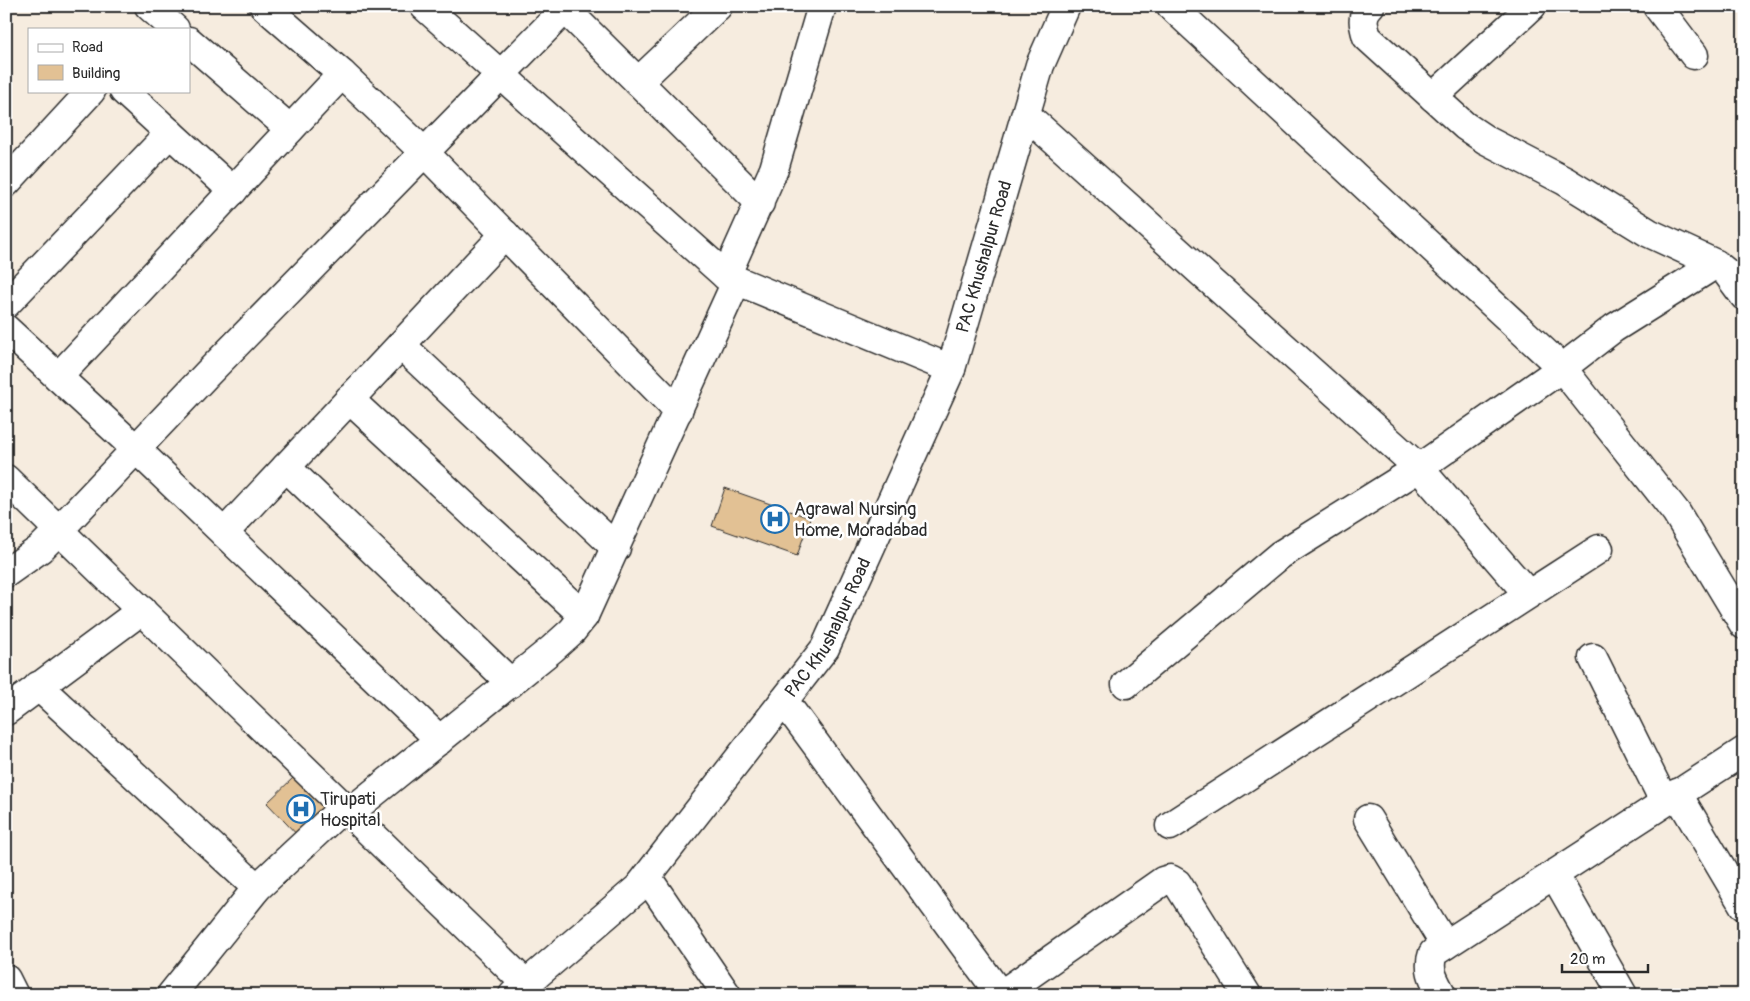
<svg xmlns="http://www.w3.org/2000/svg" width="1750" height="1001" font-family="Pangolin,sans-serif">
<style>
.building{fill:#e2c194;stroke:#2b2b2b}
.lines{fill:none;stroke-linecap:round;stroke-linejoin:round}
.minor-casing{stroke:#2b2b2b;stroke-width:31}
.secondary-casing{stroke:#2b2b2b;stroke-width:31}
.minor{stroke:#fff;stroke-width:28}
.secondary{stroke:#fff;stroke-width:28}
.labels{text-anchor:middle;stroke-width:5;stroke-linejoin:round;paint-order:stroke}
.street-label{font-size:18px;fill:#2b2b2b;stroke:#fff}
.poi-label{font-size:18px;fill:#2b2b2b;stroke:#fff;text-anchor:start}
</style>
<rect width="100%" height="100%" fill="#f6ecdf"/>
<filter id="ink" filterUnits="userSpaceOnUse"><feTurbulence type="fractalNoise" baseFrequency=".02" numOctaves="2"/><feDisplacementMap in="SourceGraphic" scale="10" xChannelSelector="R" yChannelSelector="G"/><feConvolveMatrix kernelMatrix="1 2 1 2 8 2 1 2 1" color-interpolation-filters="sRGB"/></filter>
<g filter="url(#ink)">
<g class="building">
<path d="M725,488l85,30 -13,38 -85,-30z"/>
<path d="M295,776l35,38 -28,26 -35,-37z"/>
</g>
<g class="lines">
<defs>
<g id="minor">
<path d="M149,6l26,23"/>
<path d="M264,6l78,68 82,78 254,259"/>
<path d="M424,6l302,270 225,93"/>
<path d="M1171,6l391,362 52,-40 102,-64"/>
<path d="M1370,6c-10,9 -6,21 -3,31l98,89 21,14 79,41 84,52 67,31 11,9 17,23"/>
<path d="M1657,6l37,49"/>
<path d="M565,9l195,194"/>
<path d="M189,41l101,88"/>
<path d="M638,82l80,-76"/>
<path d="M124,91l109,100"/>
<path d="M1433,97l99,-91"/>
<path d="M1026,115l393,353 109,126"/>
<path d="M6,183l85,-92"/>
<path d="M726,276l48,-107 48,-163"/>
<path d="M6,304l164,-171"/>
<path d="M6,329l130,120 304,291"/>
<path d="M401,345l215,203"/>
<path d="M58,377l284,-303"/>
<path d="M349,399l235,217"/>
<path d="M286,467l225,216"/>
<path d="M6,479l520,505"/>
<path d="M224,533l281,-299"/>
<path d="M6,573l34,-24 20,-20 147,-155 361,-368"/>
<path d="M1593,658l71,143"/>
<path d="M1126,684l154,-129 139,-87 143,-100 114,144 68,113"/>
<path d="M38,686l219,202"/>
<path d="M784,701l210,285 7,4 8,-1 154,-108 7,-2 7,4 70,112"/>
<path d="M6,711l136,-101"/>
<path d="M1677,793l67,113"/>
<path d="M350,812l202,-163 20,-18 12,-15 152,-334"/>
<path d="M1368,819l77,126"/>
<path d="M1170,826l429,-277"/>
<path d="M1554,874l69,121"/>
<path d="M647,877l80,118"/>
<path d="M6,979l8,16"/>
<path d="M171,995l86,-107 87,-81"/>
<path d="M1442,995c-8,-15 -15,-25 -9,-42l311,-202"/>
</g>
<g id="secondary">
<path id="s1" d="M513,995l125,-107 187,-240 126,-279 89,-304 26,-59"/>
</g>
</defs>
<use href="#minor" class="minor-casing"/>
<use href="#secondary" class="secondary-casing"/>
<use href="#minor" class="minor"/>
<use href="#secondary" class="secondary"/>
</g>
</g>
<defs>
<symbol id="hospital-ring" viewBox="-11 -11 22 22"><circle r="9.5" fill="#fff" stroke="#1f6fb2" stroke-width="1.5"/><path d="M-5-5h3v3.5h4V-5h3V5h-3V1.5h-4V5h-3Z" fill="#1f6fb2"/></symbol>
</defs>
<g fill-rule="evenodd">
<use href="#hospital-ring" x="759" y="503" width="32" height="32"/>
<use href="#hospital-ring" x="285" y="793" width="32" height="32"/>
</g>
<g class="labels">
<g class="street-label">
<text dy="6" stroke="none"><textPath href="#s1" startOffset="892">PAC Khushalpur Road</textPath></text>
<text dy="6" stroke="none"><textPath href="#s1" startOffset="488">PAC Khushalpur Road</textPath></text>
</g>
<g class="poi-label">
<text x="794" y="515">Agrawal Nursing<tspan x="794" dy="21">Home, Moradabad</tspan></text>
<text x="320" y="805">Tirupati<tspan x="320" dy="21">Hospital</tspan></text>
</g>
</g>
<rect width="1750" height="1001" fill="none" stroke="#fff" stroke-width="25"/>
<rect x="12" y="12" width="1725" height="976" fill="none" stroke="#2b2b2b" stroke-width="2" filter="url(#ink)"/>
<rect x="28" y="28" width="162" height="65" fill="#ffffff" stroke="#aaaaaa"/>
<rect x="38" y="44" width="25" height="8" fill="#ffffff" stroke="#aaaaaa"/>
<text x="72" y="52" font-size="15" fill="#2b2b2b">Road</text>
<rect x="38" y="65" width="25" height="15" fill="#e2c194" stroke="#aaaaaa"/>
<text x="72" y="78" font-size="15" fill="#2b2b2b">Building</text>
<path d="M1562 964v8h86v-8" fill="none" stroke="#2b2b2b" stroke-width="2.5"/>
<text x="1570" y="964" font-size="15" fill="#2b2b2b" stroke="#ffffff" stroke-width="4" paint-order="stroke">20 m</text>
</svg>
